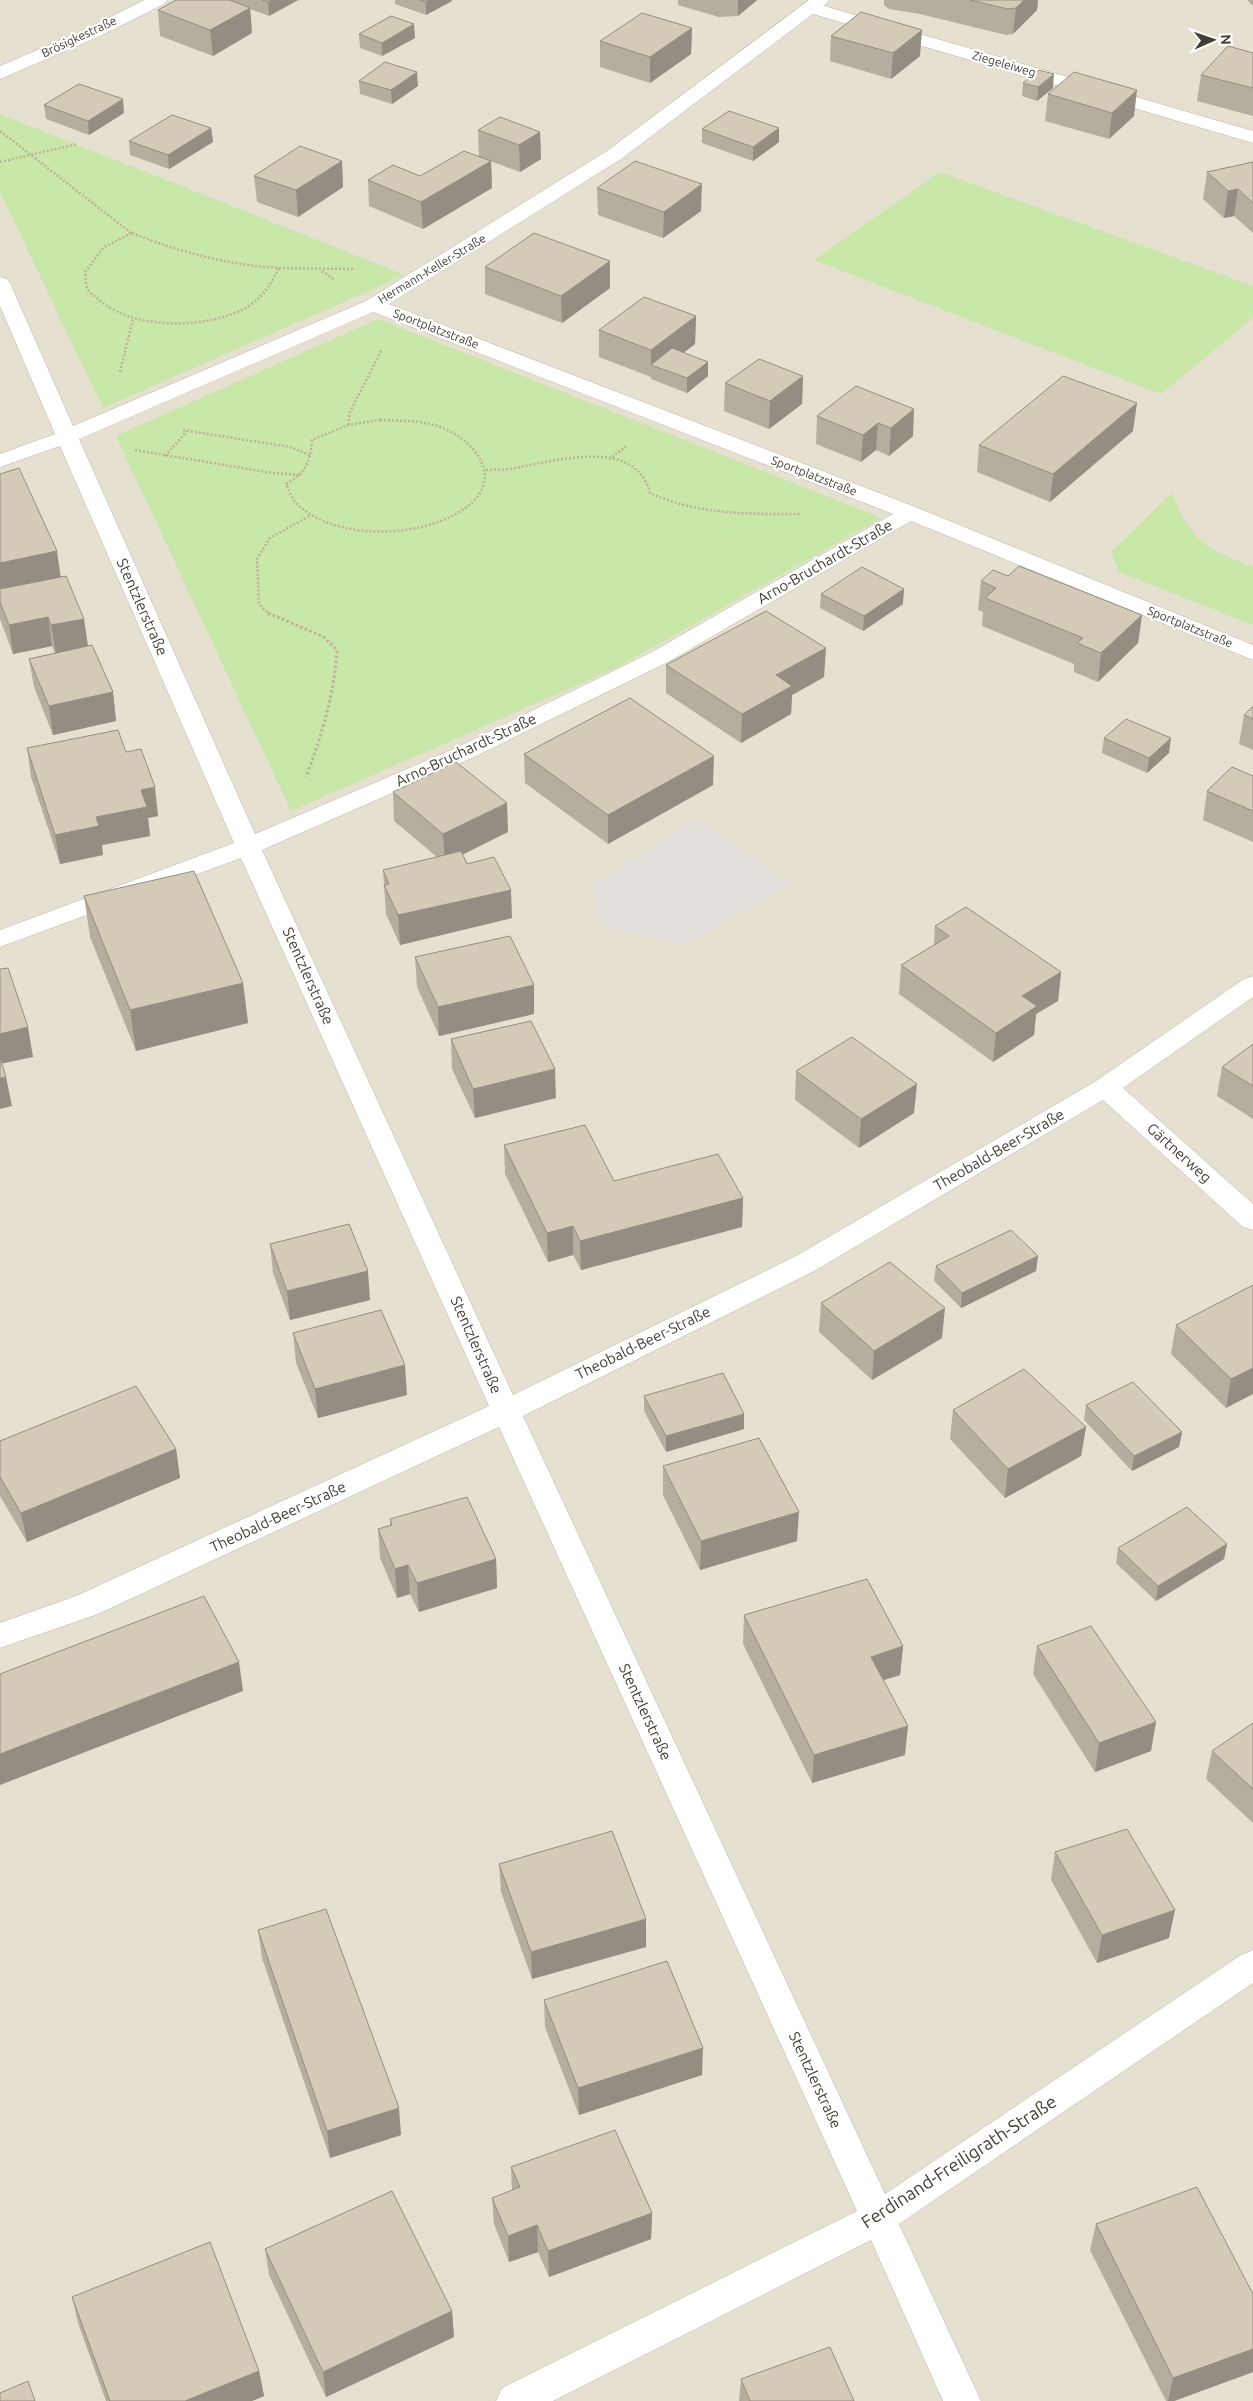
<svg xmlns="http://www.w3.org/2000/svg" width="1253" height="2401" font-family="Ubuntu,sans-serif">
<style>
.residential{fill:#e6e0d0}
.green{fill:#c8e7a9}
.parking{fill:#e2dfdb}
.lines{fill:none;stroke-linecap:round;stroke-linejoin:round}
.street-casing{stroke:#bdb6a5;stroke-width:1}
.path-far1{stroke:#bfb396;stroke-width:2.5;stroke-dasharray:2 2;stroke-linecap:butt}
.path{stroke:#bfb396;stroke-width:3;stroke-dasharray:2.5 2.5;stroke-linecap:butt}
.street{fill:#fff;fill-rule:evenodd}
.wall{fill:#b5ae9e}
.shaded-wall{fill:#948d81}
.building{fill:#d3cab8;stroke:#948d81}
.labels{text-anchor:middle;stroke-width:4.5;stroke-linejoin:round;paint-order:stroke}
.far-street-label{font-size:12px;fill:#433e33;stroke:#fff}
.street-label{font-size:15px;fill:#433e33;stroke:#fff}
.near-street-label{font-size:18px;fill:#433e33;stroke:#fff}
</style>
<rect width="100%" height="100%" fill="#f2eee2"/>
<rect class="residential" x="0" y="0" width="1253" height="2401"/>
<g class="green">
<path d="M0,114l405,161 -302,133 -103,-216z"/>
<path d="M940,172l313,114v32l-92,76 -347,-134z"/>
<path d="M378,319l504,199 -266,150 -325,143 -175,-375z"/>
<path d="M1172,493c22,51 30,54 81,74v58l-134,-53 -8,-20z"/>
</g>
<path class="parking" d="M698,819l93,66 -107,60 -83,-20 -9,-41z"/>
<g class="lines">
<defs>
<g id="street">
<path d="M144,0h23l-3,4 -66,33 -98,42v-13l86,-37z"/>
<path d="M809,0h20l-5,6 429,125v12l-440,-129 -192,145 -232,145 529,204 335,137v15l-342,-139 -243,141 -196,96 -210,92 251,545 283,-139 300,-175 148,-102 9,-3v21l-130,91 130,116v26l-10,-3 -140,-127 -287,170 -293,146 362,778 356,-239 12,-5v33l-354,241 82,177h-38l-72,-161 -318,161h-57l6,-13 355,-177 -358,-784 -401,187 -98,34v-25l76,-27 413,-190 -248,-548 -241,89v-17l234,-87 -174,-397 -60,21v-13l55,-20 -55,-128v-29l7,2 3,4 63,143 293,-125 241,-150zM373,312l520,202 -241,138 -196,96 -201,86 -176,-395z"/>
</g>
</defs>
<use href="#street" class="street-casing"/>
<g class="path-far1">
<path d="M0,131l131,102"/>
<path d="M0,162l77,-18"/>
<path d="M132,233c47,19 96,32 147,35 -8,16 -15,28 -30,38 -40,24 -118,25 -152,-8 -4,-3 -9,-6 -10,-11 -2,-4 -1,-10 -2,-15l19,-25z"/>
<path d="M279,268l75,1"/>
<path d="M322,271l13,9"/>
<path d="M120,372l13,-53"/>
<path d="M380,420c19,1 39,0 57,6 35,11 69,50 31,80 -42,33 -132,36 -171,-2 -5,-5 -8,-13 -11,-20 19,-11 25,-22 26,-44l36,-15z"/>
<path d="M348,425l2,-13 32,-63"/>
<path d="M183,430l107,17 22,9"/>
<path d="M135,450l137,23 30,2"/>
<path d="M165,456l22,-25"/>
<path d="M612,457l16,-12"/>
<path d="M486,470c8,-1 15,0 23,-1 40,-6 126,-35 141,24 48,22 98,21 150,21"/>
<path d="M270,615l-11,-11 -2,-45 13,-21 41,-23"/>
</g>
<path class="path" d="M268,613l56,24 13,13c-3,45 -15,85 -31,127"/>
<use href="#street" class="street"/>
</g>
<g class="wall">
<path d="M176,0h122l-29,16 -19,-7 2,24 -39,23 -53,-20 -2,-26z"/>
<path d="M395,0h57v1l-26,14 -31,-11z"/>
<path d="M678,0h79l-19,16 -19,1 -41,-12z"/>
<path d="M884,0h154l-1,10 -24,24 -7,1 -86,-21 -31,-5 -5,-4z"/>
<path d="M1247,0h6v6z"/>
<path d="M692,28l-1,26 -41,29 -50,-16v-26z"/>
<path d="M359,34l56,4 -33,18 -22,-8z"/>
<path d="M831,36l89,20 -29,23 -61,-18z"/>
<path d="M1253,53v63l-56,-15 4,-26z"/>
<path d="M359,81l59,5 -26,18 -32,-10z"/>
<path d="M1023,83l30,5 -16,13 -15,-5z"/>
<path d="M1048,94l86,22 -25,23 -64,-18z"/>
<path d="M44,105l80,8 -35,22 -43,-16z"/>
<path d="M211,128l2,14 -44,27 -39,-14 -1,-14z"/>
<path d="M779,128v14l-26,19 -51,-18v-14z"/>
<path d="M478,130l62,2 1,27 -21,13 -41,-15 12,4 1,27 -69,41 -54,-23 -1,-26 52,-4 59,-20z"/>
<path d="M342,161l1,26 -45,30 -41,-15 -3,-26z"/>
<path d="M1253,162v71l-19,-17 -10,2 -21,-19 4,-27z"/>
<path d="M597,188l104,23 -38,27 -65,-23z"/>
<path d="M485,267l125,21 -48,35 -77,-29z"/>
<path d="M696,316l-1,28 -12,9 25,23 -21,17 -36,-14v-2l-52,-20v-27z"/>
<path d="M803,376l-1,28 -33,25 -45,-18 1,-28z"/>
<path d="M856,386l57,50 -24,20 -13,-6 -15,12 -45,-18 1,-28z"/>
<path d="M1133,431l-83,71 -73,-30 2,-27z"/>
<path d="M0,474l61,103 23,42 4,27 25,46 3,29 -63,14 -19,-48 -5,-28 26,-6 -3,-7 -39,8 -13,-35z"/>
<path d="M1008,576l134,39 -4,28 -40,39 -24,-10v-8l-92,-38 1,-14 -5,-2 3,-29z"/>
<path d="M821,594l82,10 -40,27 -43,-23z"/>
<path d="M666,665l158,12 -32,18 -1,19 -50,29 -75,-50z"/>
<path d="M1253,706v44l-14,-6 5,-29z"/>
<path d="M1104,738l65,15 -22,20 -45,-20z"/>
<path d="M27,748l99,4 32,64 -10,2 2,18 -48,9 1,10 -43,9 -29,-87z"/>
<path d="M524,754l189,31 -105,59 -83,-61z"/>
<path d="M1253,776v66l-50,-22 4,-29z"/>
<path d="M393,792l115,40 -46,23 5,9 45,54 -112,27 -14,-31 -3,-44 54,-13 -43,-36z"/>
<path d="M84,896l159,87 5,40 -112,28 -46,-114z"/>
<path d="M935,926l126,46 -3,29 -22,13 -2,21 -41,27 -94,-68 2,-29 33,-20z"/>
<path d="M415,957l119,57 -95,22 -22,-49z"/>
<path d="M451,1039l105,59 -81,20 -23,-49z"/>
<path d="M1253,1044v75l-36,-23 5,-29z"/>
<path d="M796,1071l118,42 -55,35 -64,-48z"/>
<path d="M504,1145l110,36 129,17 -1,29 -161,43 -8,-15 -25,7 -43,-88z"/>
<path d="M270,1244l100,56 -80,20 -17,-47z"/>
<path d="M1038,1256l-2,15 -75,37 -27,-27 2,-15z"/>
<path d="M1253,1285l-27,123 -55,-54 5,-29z"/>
<path d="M821,1303l121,35 -70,42 -53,-48z"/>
<path d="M293,1333l114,62 -89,23 -22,-55z"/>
<path d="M644,1396l100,18v15l-78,23 -22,-41z"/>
<path d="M1086,1405l96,27 -3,15 -47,24 -48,-51z"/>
<path d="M953,1410l133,17 -5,29 -76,42 -55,-59z"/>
<path d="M0,1441l176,8 4,29 -153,64 -27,-46z"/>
<path d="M663,1466l134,75 -97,29 -37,-75z"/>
<path d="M390,1519l106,40 1,29 -78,24 -9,-18 -13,4 -17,-40 -2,-29 12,-4z"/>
<path d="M1227,1544l-3,15 -68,42 -40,-38 2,-15z"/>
<path d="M744,1615l159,31 -3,29 -17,5 22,75 -93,28 -69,-139z"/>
<path d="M1037,1646l114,105 -56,21 -62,-98z"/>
<path d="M1253,1723v100l-47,-44 6,-28z"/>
<path d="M1055,1852l114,86 -72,25 -46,-83z"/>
<path d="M499,1864l147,55v28l-114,32 -31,-87z"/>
<path d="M258,1930l143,205 -71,23 -68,-200z"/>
<path d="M544,2000l158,75 -123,40 -34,-88z"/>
<path d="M511,2167l141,46 -1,26 -102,38 -11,-25 -29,10 -15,-38 -2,-26 20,-8z"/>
<path d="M1096,2224l157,70v78l-79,29h-8l-76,-151z"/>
<path d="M265,2249l187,62 2,26 -128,60 -57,-122z"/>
<path d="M72,2297l187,74 5,25 -12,5h-146l-28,-78z"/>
<path d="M741,2379l113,22h-115z"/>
</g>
<g class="shaded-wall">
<path d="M272,0h26l-29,16 -1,-14z"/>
<path d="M429,0h23v1l-26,14v-13z"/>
<path d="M738,0h19l-19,16z"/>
<path d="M1024,0h14l-1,10 -24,24 3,-26z"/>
<path d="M250,8l2,25 -39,23 -3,-26z"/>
<path d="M414,24l1,14 -33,18v-13z"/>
<path d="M692,28l-1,26 -41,29v-26z"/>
<path d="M922,30l-2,26 -29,23 2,-26z"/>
<path d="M417,72l1,14 -26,18 -1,-14z"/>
<path d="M1054,74l-1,14 -16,13 1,-14z"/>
<path d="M1137,90l-3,26 -25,23 3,-26z"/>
<path d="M123,99l1,14 -35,22 -1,-14z"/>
<path d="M211,128l2,14 -44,27 -1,-14z"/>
<path d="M779,128v14l-26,19v-14z"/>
<path d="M540,132l1,27 -21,13 -1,-27z"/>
<path d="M342,161l1,26 -45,30 -2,-27z"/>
<path d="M491,161l1,27 -69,41 -2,-27z"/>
<path d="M702,184l-1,27 -38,27 1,-26z"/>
<path d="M1238,189l-4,27 -10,2 4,-27z"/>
<path d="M610,261v27l-48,35 -1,-27z"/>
<path d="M696,316l-1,28 -33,25 -11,-4v12v-27z"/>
<path d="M708,362v14l-21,17v-15z"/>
<path d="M803,376l-1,28 -33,25 1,-28z"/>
<path d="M1137,403l-4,28 -83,71 3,-28z"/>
<path d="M914,409l-1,27 -24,20 2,-28z"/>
<path d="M878,423l-2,27 -15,12 2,-27z"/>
<path d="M57,551l4,28 -61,13v-29z"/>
<path d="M904,589l-1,15 -40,27 1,-15z"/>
<path d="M1142,615l-4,28 -40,39 3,-29z"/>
<path d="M48,617l4,29 -39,8 -4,-29z"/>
<path d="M84,619l4,28 -32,7 -5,-29z"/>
<path d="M826,648l-2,29 -32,18 -1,19 -50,29 1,-29 34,-39z"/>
<path d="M113,692l3,29 -63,14 -4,-29z"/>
<path d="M1171,738l-2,15 -22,20 2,-15z"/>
<path d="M714,756l-1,29 -105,59v-29z"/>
<path d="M155,787l3,29 -10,2 2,18 -48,9 1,10 -43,9 -5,-29 41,-18 45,-27z"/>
<path d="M507,803l1,29 -63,31 -2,-29z"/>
<path d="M511,890l1,28 -112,27 -2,-30z"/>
<path d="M1061,972l-3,29 -22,13 -2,21 -41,27 3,-29 26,-37z"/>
<path d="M243,983l5,40 -112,28 -6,-41z"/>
<path d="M534,985v29l-95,22 -1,-29z"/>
<path d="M28,1027l5,30 -33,7v-30z"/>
<path d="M555,1069l1,29 -81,20 -2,-29z"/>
<path d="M6,1077l6,29 -12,3v-31z"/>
<path d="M917,1084l-3,29 -55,35 2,-29z"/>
<path d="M743,1198l-1,29 -161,43 -1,-29z"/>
<path d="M573,1226v29l-25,7 -1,-29z"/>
<path d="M1038,1256l-2,15 -75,37 1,-15z"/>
<path d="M368,1271l2,29 -80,20 -3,-29z"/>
<path d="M945,1308l-3,30 -70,42 2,-29z"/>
<path d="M405,1365l2,30 -89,23 -3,-29z"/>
<path d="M1253,1368v26l-27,14 5,-29z"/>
<path d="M744,1414v15l-78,23v-16z"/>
<path d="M1086,1427l-5,29 -76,42 3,-29z"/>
<path d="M1182,1432l-3,15 -47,24 2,-15z"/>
<path d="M176,1449l4,29 -153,64 -6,-29z"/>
<path d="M799,1512l-2,29 -97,29 1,-29z"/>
<path d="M1227,1544l-3,15 -68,42 2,-15z"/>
<path d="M496,1559l1,29 -78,24 -2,-29z"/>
<path d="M408,1565l2,29 -13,4 -2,-29z"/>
<path d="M903,1646l-3,29 -32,10 3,-28z"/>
<path d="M239,1662l4,29 -243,94v-31z"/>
<path d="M1156,1722l-5,29 -56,21 4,-29z"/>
<path d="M908,1726l-3,29 -93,28 2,-28z"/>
<path d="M1175,1910l-6,28 -72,25 5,-28z"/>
<path d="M646,1919v28l-114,32 -1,-27z"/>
<path d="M703,2048l-1,27 -123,40 -1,-27z"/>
<path d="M399,2108l2,27 -71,23 -3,-27z"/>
<path d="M652,2213l-1,26 -102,38 -1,-26z"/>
<path d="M537,2225l1,27 -29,10 -1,-26z"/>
<path d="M452,2311l2,26 -128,60 -3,-25z"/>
<path d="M1253,2349v23l-79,29h-6l5,-23z"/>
<path d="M259,2371l5,25 -12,5h-67z"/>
</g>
<g class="building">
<path d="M176,0h54l20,8 -40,22 -52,-20z"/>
<path d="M262,0h10l-4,2z"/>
<path d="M420,0h9l-3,2z"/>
<path d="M970,0h54l-8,8 -8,1z"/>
<path d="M861,12l61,18 -29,23 -62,-17z"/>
<path d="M642,13l50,15 -42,29 -50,-16z"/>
<path d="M391,16l23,8 -32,19 -23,-9z"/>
<path d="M1228,46l25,7v35l-52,-13z"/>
<path d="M385,62l32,10 -26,18 -32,-9z"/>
<path d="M1039,70l15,4 -16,13 -15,-4z"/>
<path d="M1074,72l63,18 -25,23 -64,-19z"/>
<path d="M79,84l44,15 -35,22 -44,-16z"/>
<path d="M729,111l50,17 -26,19 -51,-18z"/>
<path d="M172,115l39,13 -43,27 -39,-14z"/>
<path d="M500,117l40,15 -21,13 -41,-15z"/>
<path d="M300,146l42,15 -46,29 -42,-14z"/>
<path d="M464,151l27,10 -70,41 -53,-22 25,-15 27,11z"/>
<path d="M635,161l67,23 -38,28 -67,-24z"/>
<path d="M1253,162v41l-15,-14 -10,2 -21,-19z"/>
<path d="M534,233l76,28 -49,35 -76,-29z"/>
<path d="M644,297l52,19 -45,34 -52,-20z"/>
<path d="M672,348l36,14 -21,16 -36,-13z"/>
<path d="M759,359l44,17 -33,25 -45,-18z"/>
<path d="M1063,376l74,27 -84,71 -74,-29z"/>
<path d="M856,386l58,23 -23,19 -13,-5 -15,12 -46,-19z"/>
<path d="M19,468l38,83 -57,12v-89z"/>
<path d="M1019,566l123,49 -41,38 -24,-10 6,-5 -98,-40 11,-10 -15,-7 12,-11 15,6z"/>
<path d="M862,567l42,22 -40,27 -43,-22z"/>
<path d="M66,576l18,43 -33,6 -3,-8 -39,8 -9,-23v-13z"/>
<path d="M766,611l60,37 -50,27 16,11 -50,28 -76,-49z"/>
<path d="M92,645l21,47 -64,14 -20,-47z"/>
<path d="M630,698l84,58 -106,59 -84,-61z"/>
<path d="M1253,706v13l-9,-4z"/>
<path d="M1126,719l45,19 -22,20 -45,-20z"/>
<path d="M118,730l8,22 15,-3 14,38 -14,3 6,17 -51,10 3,9 -44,9 -28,-87z"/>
<path d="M456,762l51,41 -64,31 -50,-42z"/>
<path d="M1232,767l21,9v35l-46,-20z"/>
<path d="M461,851l6,13 27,-7 17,33 -113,25 -14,-30 5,-1 -6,-14z"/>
<path d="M194,871l49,112 -113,27 -46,-114z"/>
<path d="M966,907l95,65 -39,24 15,10 -41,27 -95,-68 48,-29 -14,-10z"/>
<path d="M510,936l24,49 -96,22 -23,-50z"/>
<path d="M8,968l20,59 -28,7v-65z"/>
<path d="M531,1021l24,48 -82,20 -22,-50z"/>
<path d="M852,1037l65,47 -56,35 -65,-48z"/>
<path d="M1253,1044v42l-31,-19z"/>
<path d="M0,1058l6,19 -6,1z"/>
<path d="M585,1125l29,56 104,-27 25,44 -163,43 -7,-15 -26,7 -43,-88z"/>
<path d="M349,1224l19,47 -81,20 -17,-47z"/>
<path d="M1011,1230l27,26 -76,37 -26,-27z"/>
<path d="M890,1262l55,46 -71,43 -53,-48z"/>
<path d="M1253,1285v83l-22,11 -55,-54z"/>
<path d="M381,1310l24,55 -90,24 -22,-56z"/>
<path d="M1024,1369l62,58 -78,42 -55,-59z"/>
<path d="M723,1373l21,41 -78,22 -22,-40z"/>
<path d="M1133,1382l49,50 -48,24 -48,-51z"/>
<path d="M136,1386l40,63 -155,64 -21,-36v-36z"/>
<path d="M759,1438l40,74 -98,29 -38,-75z"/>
<path d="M467,1497l29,62 -79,24 -9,-18 -13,4 -17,-40 14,-4 -2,-6z"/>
<path d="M1187,1507l40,37 -69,42 -40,-38z"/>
<path d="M867,1579l36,67 -32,11 37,69 -94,29 -70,-140z"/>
<path d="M204,1596l35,66 -239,92v-80z"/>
<path d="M1091,1626l65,96 -57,21 -62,-97z"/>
<path d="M1253,1723v66l-41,-38z"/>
<path d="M1127,1829l48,81 -73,25 -47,-83z"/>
<path d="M612,1831l34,88 -115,33 -32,-88z"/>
<path d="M326,1909l73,199 -72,23 -69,-201z"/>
<path d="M667,1961l36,87 -125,40 -34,-88z"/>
<path d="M615,2130l37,83 -104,38 -11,-26 -29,11 -16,-38 28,-11 -9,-20z"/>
<path d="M1197,2187l56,107v55l-80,29 -77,-154z"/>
<path d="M392,2191l60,120 -129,61 -58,-123z"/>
<path d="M210,2242l49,129 -74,30h-75l-38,-104z"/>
<path d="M830,2347l24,54h-104l-9,-22z"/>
<path d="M28,2381l7,20h-35v-8z"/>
</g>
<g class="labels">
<g class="far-street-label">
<text transform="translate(79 37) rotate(-25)" y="4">Brösigkestraße</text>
<text transform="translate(1004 64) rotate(16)" y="4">Ziegeleiweg</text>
<text transform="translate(432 269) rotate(-31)" y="4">Hermann-Keller-Straße</text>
<text transform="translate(436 329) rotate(21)" y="4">Sportplatzstraße</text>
<text transform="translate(814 476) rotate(21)" y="4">Sportplatzstraße</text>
<text transform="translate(1190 627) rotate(22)" y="4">Sportplatzstraße</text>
</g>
<g class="street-label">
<text transform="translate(825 562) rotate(-30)" y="5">Arno-Bruchardt-Straße</text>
<text transform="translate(142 607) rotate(66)" y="5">Stentzlerstraße</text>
<text transform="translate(466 750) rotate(-25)" y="5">Arno-Bruchardt-Straße</text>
<text transform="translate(308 976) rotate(66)" y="5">Stentzlerstraße</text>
<text transform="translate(999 1150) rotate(-30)" y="5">Theobald-Beer-Straße</text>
<text transform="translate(1179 1153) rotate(42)" y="5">Gärtnerweg</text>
<text transform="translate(643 1343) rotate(-26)" y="5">Theobald-Beer-Straße</text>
<text transform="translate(476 1345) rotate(66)" y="5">Stentzlerstraße</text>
<text transform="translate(278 1517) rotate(-25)" y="5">Theobald-Beer-Straße</text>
<text transform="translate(645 1712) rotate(65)" y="5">Stentzlerstraße</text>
<text transform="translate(815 2080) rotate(65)" y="5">Stentzlerstraße</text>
</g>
<g class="near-street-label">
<text transform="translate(959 2162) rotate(-33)" y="6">Ferdinand-Freiligrath-Straße</text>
</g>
</g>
<g transform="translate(1213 40) rotate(88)" stroke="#ffffff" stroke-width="4" paint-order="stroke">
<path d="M0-4L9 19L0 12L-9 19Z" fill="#433e33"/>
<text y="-8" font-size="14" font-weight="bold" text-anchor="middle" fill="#433e33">N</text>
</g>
</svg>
